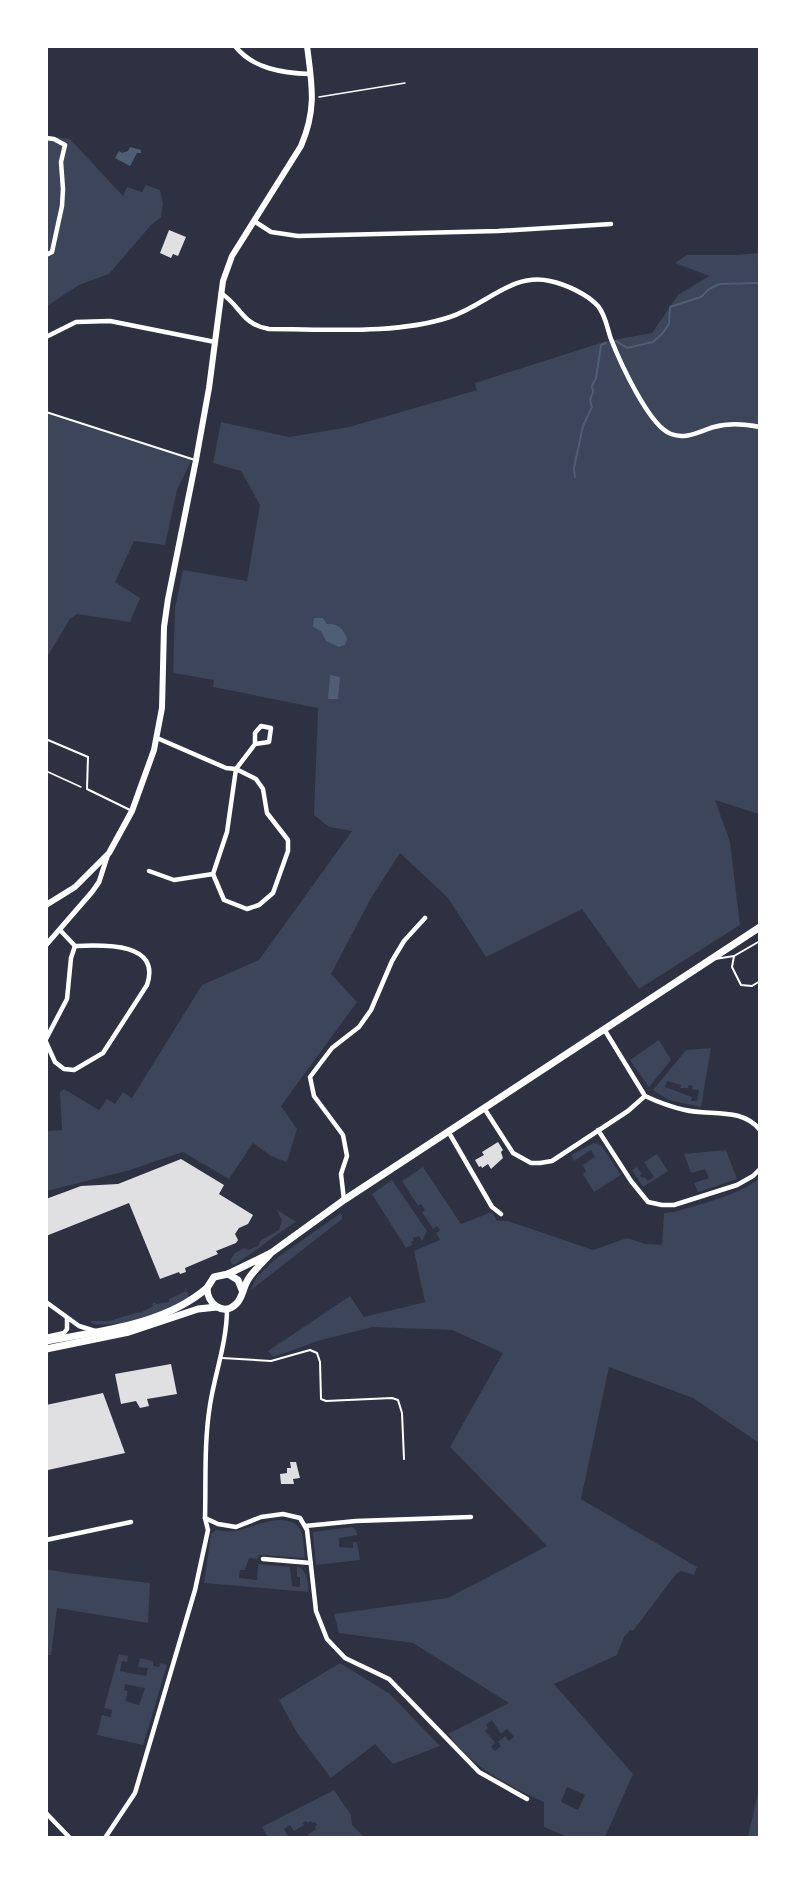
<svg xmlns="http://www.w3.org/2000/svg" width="806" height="1884" font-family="Raleway,sans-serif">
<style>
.green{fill:#3c4559;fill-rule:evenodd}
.water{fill:#4f5d75}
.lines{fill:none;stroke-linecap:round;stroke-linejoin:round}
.stream{stroke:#4f5d75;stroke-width:2}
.building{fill:#e0e0e3}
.path{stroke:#fff;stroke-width:1.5}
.service{stroke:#fff;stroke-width:2}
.minor{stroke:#fff;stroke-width:4.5}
.tertiary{stroke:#fff;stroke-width:5}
.secondary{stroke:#fff;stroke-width:6}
.primary{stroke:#fff;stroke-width:7}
</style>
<rect width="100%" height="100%" fill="#2d3142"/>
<g class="green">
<path d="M47,136l23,3 53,57 4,-9 15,5 4,-7 14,5 3,13 -2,14 -10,8 -42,49 -30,11 -32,21z"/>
<path d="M759,253v561l-44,-14 15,42 10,83 -101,64 -57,-80 -96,48 -38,-59 -48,-45 -29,45 -40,76 26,28 -76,104 16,23 -10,33 -16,-6 -18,-13 -24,36 -46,-27 -53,18 -83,21v-60l15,-1 -2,-38 4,-3 35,21 8,-11 8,5 8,-12 9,6 70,-113 57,-25 93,-129 -23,-4 -15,-12 4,-107 -105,-21 1,-7 -41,-7 2,-65 8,-38 64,11 13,-76 -19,-34 -28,-8 8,-41 68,15 60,-10 128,-37 -2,-7 132,-42 45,-8 26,-38 31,-19 -34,-13 12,-8h48z"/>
<path d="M47,414l145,45 -15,31 -12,55 -31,-4 -19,41 25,16 -10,24 -53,-8 -7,5 -23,38z"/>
<path d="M659,1040l12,20 -22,27 -19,-27z"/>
<path d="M711,1048l-10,59 -32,-7 -16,-10 33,-40zM667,1081l14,4 -1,3h8l1,-3 4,1 -1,3 7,1 -2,11h-6l1,-4 -27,-10z"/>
<path d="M594,1143l7,2 20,30 -27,17 -11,-18 3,-3 -3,-6 12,-8 -4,-7 -17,11 -3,-6z"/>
<path d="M726,1150l11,29 -39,13 -4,-9 15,-5 -4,-9 -14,4 -7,-19z"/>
<path d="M657,1154l11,17 -25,16 -11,-17 5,-3 5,7 -2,1 2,3 2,-1 4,4 6,-4 -10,-15z"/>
<path d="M423,1167l38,57 31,-12 5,9h11l85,29 34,-12 19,6 16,1 2,-32 9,-1c26,-7 65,-17 86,-33v264l-66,-45 -84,-31 -28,132 116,68 -3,8 -13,-4 -5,3 -43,57 -3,-1 -6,7 -7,18 -63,29 79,90 -28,63h-37l-24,-10v-25c-37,-17 -71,-34 -96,-68l61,-31 -96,-60 -74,-10 -5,-19 114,-16 99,-52 -97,-99 53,-94 -51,-23 -79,-3 -52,13 -48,17 -5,-6 82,-55 14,21 61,-15 -11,-51 26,-11 -4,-7 4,-3 -3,-4 -4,3 -11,-17 3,-2 -4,-6 -3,2 -16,-25zM492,1720l9,14 6,-5 7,8 -5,4 -4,-5 -7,6 3,4 -6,5 -4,-4 4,-4 -10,-12 3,-3 -2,-3zM567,1787l18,8 -7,15 -17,-8z"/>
<path d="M392,1180l35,51 -5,10 -3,-5 -6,2 1,3 -3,1 1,3 -6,3 -34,-54z"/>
<path d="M276,1209l17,11 4,1c-23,14 -40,30 -63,44l-2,-1 -2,-4 5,-7 9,-5 4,2 10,-4 2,-5 19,-11 3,-10z"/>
<path d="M341,1213l1,6 -91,71 5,-12 18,-18z"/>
<path d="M184,1284l5,13c-24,14 -71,33 -98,26v-2h18l30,-9 1,1 13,-7 -1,-2 3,-2 1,2 13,-2v-3l17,-8z"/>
<path d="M278,1520c28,0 24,16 27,38l-46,-3 -1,4 -9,-1 -4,12h-5l-1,8 18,2 1,-16 32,3 2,19 8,1v-10h-3v-11c11,5 10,15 12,26l-105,-9 7,-49 5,-4c26,5 38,-8 62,-10z"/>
<path d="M352,1527l4,3 1,5 -18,3v9l14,1v-6h4l3,18 -44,5 -3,-33z"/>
<path d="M46,1569l22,4 82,10 -2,40 -91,-15 -6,47h-4z"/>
<path d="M119,1654l9,2 -1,6 -5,-1 -2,10 26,5 2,-8 -10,-1 2,-9 13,3v5l6,1 2,-4 6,2 -24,80 -46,-10 5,-20 9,2 1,-7 -8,-2zM125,1684l20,4 -6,17 -14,-4 3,-10 -4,-1z"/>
<path d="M340,1663l50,31 50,52 -47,18 -18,-20 -44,34 -34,-45 -18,-33z"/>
<path d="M759,1789v48l-11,-1z"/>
<path d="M334,1790l17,25 1,10 12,12h-59l11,-8 -1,-2 2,-2 -2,-3 -3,1 -1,-2 -3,2 -2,-2 -3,2 1,2 -10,6 -4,-6 -6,4 5,8h-21l-6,-10z"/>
</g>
<g class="water">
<path d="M130,147l11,3v3h-4l-7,13 -15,-8 4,-7 3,2 6,-2z"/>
<path d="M314,618h9l4,6c11,-1 17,5 20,15l-2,6 -6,2 -13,-6 -5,-10 -8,-4z"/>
<path d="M330,675l10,2 -2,22h-10z"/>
</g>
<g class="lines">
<g class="stream">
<path d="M616,341l11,7 26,-6 9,-8 7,-10 1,-17 31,-10 8,-8 10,-5 41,-1"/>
<path d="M575,477l-1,-9 9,-42 9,-19 -2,-7 3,-8 -1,-6 4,-8 5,-33 5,-2"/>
</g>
</g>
<g class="building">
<path d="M169,230l17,7 -8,19 -5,-2 -2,4 -11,-5z"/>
<path d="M498,1142l5,8 -2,2 2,6 -12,11 -3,-5 -6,4 -1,-2 -2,1 -4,-7 9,-5 -2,-3z"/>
<path d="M181,1159l43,26 -5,9 34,21 -5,9 -9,4 -4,6 3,6 -2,3 -20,8 2,3 -33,14 1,4 -6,2 -1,-2 -19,7 -31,-76 -83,33v-37l35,-13 37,-2z"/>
<path d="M171,1364l6,30 -30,5 2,7 -9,2 -4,-7 -15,3 -6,-30z"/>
<path d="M103,1393l22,60 -77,17 -2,-7v-58z"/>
<path d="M290,1462h6l4,16 -7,1 1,5h-13l-1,-10 7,-1v-5h4z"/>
</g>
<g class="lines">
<g class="path">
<path d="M319,97l86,-14"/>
<path d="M46,771l35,16"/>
</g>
<g class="service">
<path d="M46,412l149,48"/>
<path d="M48,740l40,17 -1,32 43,21"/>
<path d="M734,956l-2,11 9,18 11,1 8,-5"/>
<path d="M715,959l19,-3 26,-15"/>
<path d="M222,1358l49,3 39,-11 7,3 3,9 1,37 5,2 66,-3 6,2 4,13 2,46"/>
</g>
<g class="minor">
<path d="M235,46c18,23 48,27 75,28"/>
<path d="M46,138l8,1 11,6 -4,17 2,27 -1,17 -10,46 -6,3"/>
<path d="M254,221l17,11 27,4 200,-5 113,-7"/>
<path d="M221,293c21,14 20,31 48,36 57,0 126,6 181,-12 35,-11 62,-45 100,-36 15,3 37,13 48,25 8,10 9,22 13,33 9,23 38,87 60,95 15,6 29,-3 43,-7 14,-4 31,-3 46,0"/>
<path d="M46,337l30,-15 34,-1 105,21"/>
<path d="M157,738l69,30 10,1 19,-25 14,-2 2,-14 -10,-2 -6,7v11"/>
<path d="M149,871l25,9 39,-6 14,-42 9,-63 20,10 7,10 4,24 21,27v11l-15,42 -14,12 -12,4 -23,-9 -11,-26"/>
<path d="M46,1039l21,-40 4,-41 4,-12"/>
<path d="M46,1042l9,20 9,7 10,1 29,-17 44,-68c15,-44 -46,-40 -72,-39l-15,-16"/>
<path d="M645,1096c13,6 26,11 40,14 25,6 57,-3 75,20"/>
<path d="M484,1108l29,45 18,10h9l12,-2 76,-50 17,-15 -41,-67"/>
<path d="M598,1130l33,51 17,21 14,3h12l63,-20 16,-9 7,-7"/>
<path d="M448,1131l44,76 9,7"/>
<path d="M344,1200l-3,-26 6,-18 -4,-21 -29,-39 -4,-19 22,-29 27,-21 12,-17 21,-49 12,-20 21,-23"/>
<path d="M46,1302l33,24 16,5"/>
<path d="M46,1337l18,-4 3,-4v-11"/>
<path d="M205,1518l13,6 18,3 25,-10 22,-3 17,4 7,12 9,81 11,28 18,19 44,21 90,93 48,27"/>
<path d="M305,1526l51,-5 115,-4"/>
<path d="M46,1540l85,-18"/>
<path d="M263,1559l48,4"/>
<path d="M46,1813l24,25"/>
<path d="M105,1838l30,-45 60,-203 13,-60 -3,-12c1,-38 -1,-76 5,-113 5,-32 17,-63 17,-96"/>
</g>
<path class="tertiary" d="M46,945l46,-53 7,-10 9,-28"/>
<path class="secondary" d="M46,905l29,-18 34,-34 23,-42 22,-61 8,-42 2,-81 4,-28 28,-139 13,-72 14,-107 9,-25 69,-110c16,-37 11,-61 6,-100"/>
<g class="primary">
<path d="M271,1253c-7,8 -16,16 -22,25 -6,8 -6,20 -13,26 -13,13 -29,-1 -29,-16l7,-11 14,-3 43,-21 73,-53 416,-273"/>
<path d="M228,1274l10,6 4,10"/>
<path d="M46,1341c55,-10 118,-16 161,-53"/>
<path d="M46,1349l83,-17 69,-23 19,-2"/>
</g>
</g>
<rect width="806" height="1884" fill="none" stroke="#ffffff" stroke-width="96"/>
</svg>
